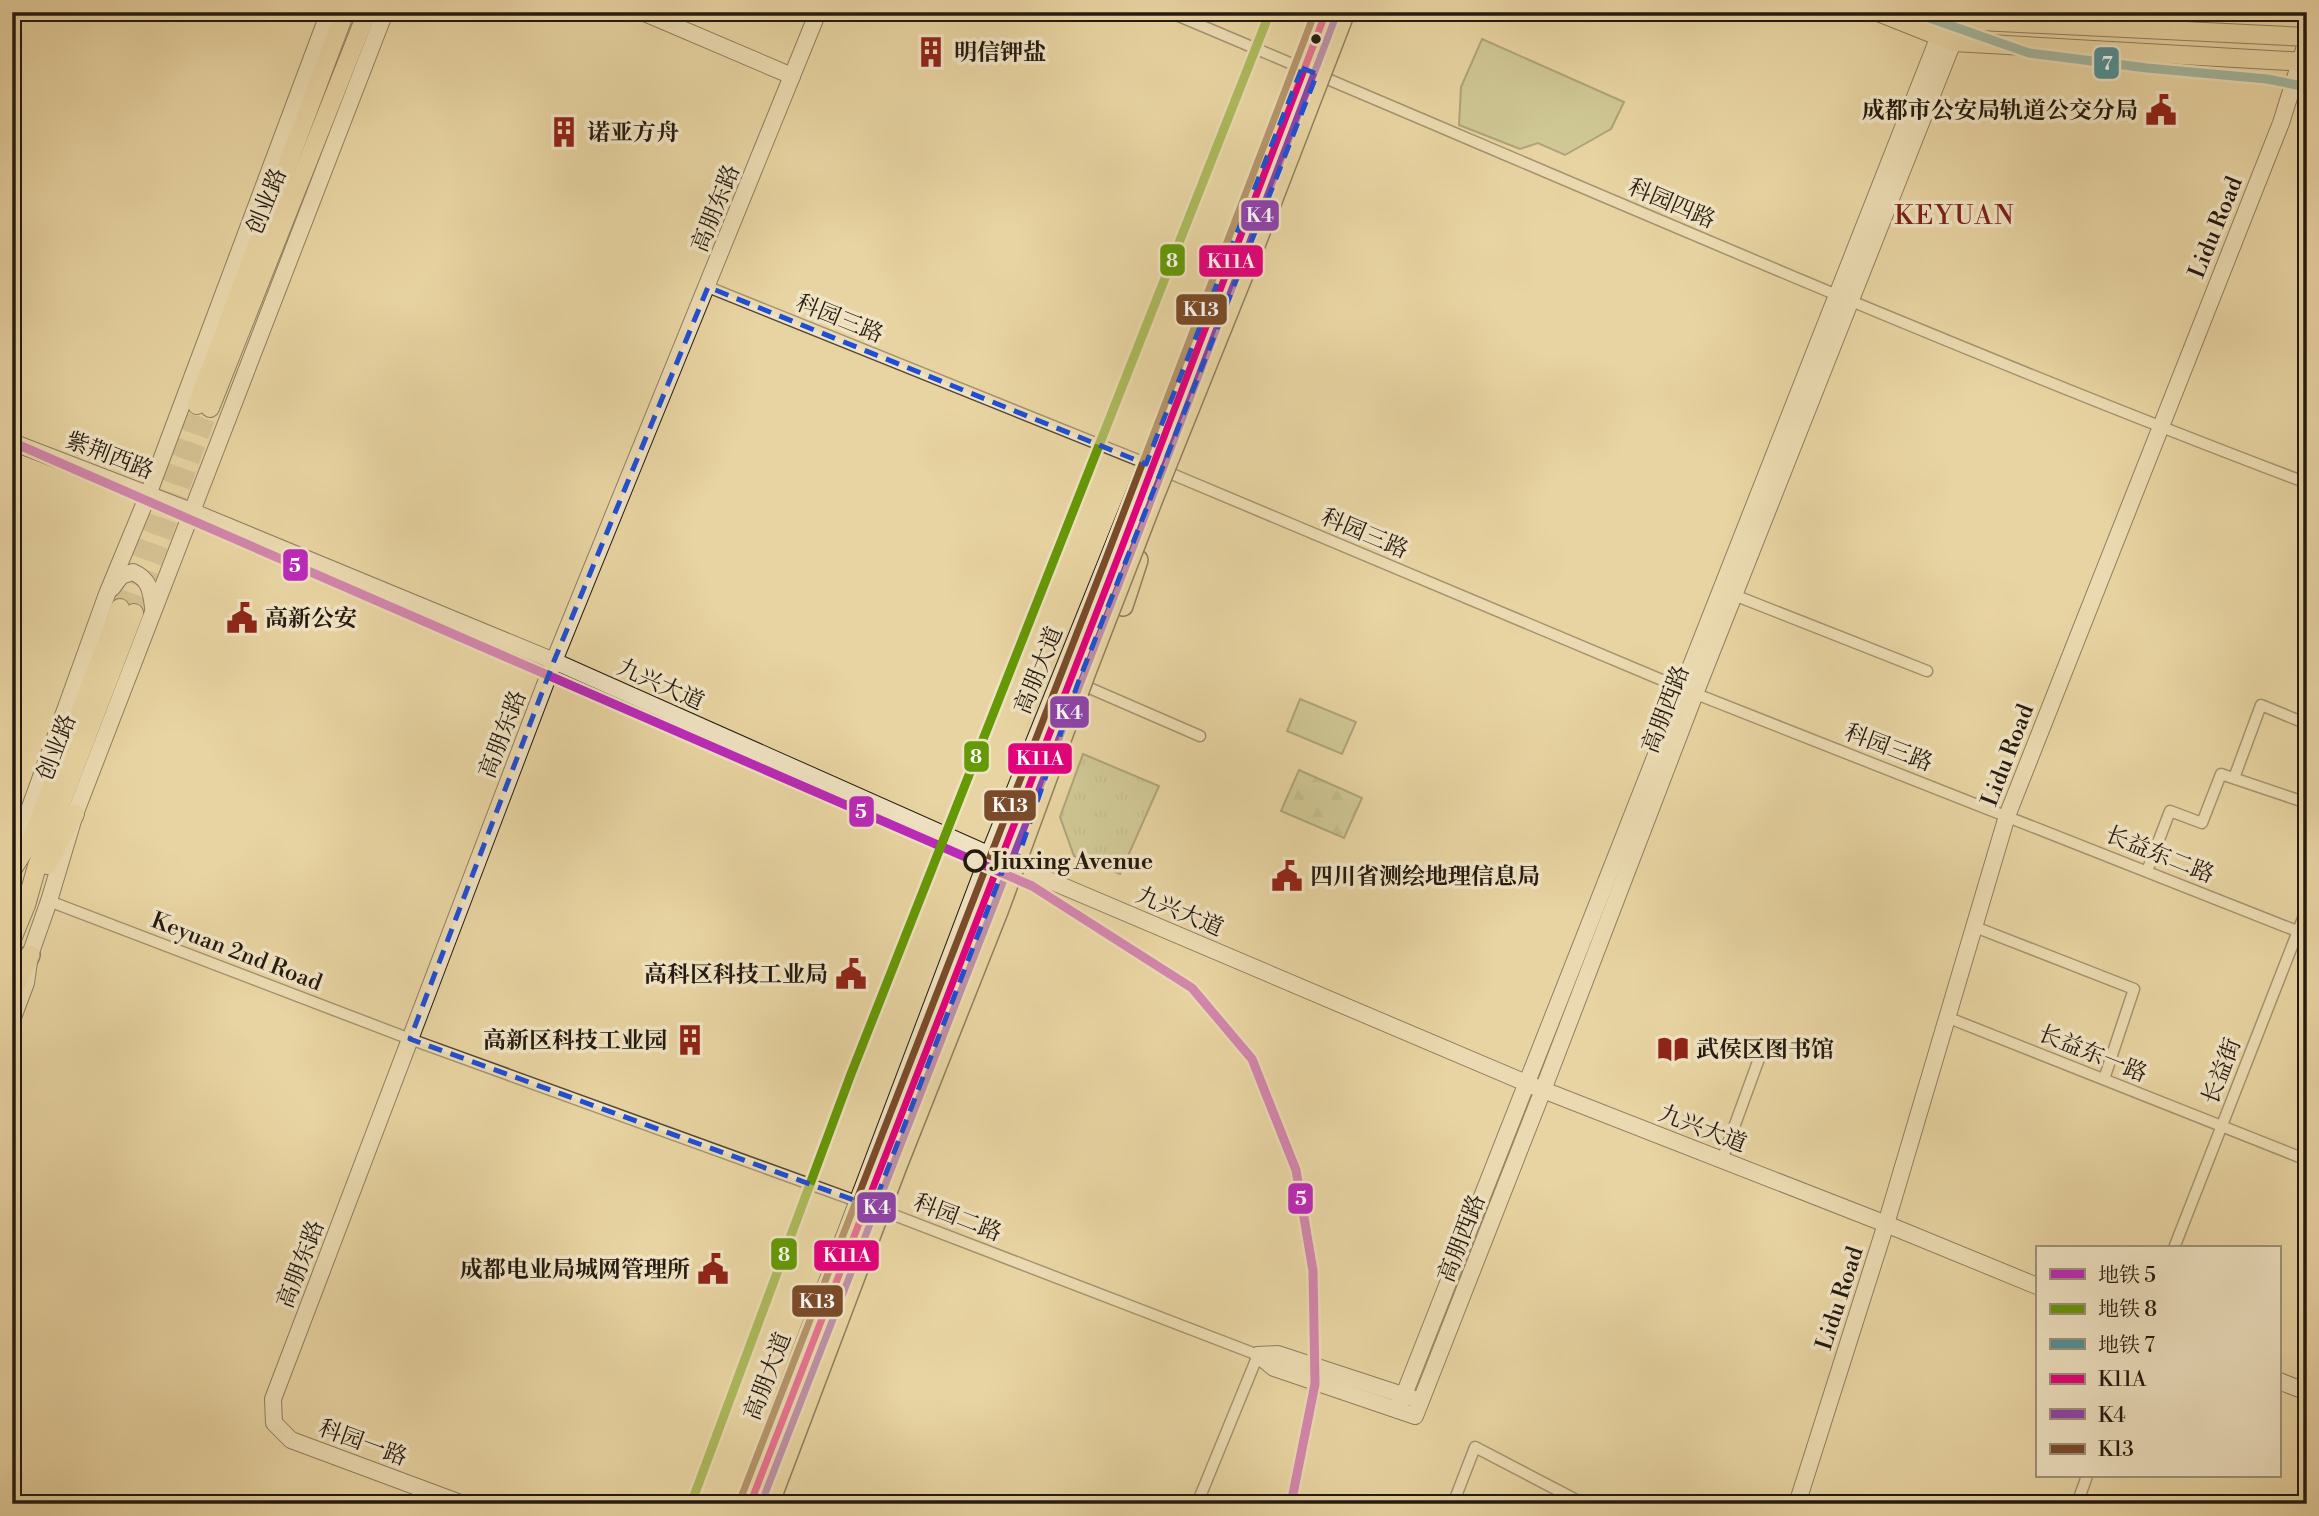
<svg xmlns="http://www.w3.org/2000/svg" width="2319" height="1516" font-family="'Libre Bodoni','Noto Serif SC',serif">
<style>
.green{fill:#b3bd87;stroke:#6b6c4c;stroke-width:2}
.forest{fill:url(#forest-firs);stroke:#6b6c4c;stroke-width:2}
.park{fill:url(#park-tufts);stroke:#6b6c4c;stroke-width:2}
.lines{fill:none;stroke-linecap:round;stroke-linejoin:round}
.primary-tunnel{stroke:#c1af85;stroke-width:18;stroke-dasharray:18 9;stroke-linecap:butt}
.street-casing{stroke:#544834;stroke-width:13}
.secondary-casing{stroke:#231a10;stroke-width:18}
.primary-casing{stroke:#231a10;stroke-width:20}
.highway-casing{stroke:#231a10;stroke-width:22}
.street{stroke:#f0e3c3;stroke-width:10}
.secondary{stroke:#f0e3c3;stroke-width:16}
.primary{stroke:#e8d4a2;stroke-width:18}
.highway{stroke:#e8d4a2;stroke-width:19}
.highway-bridge-casing{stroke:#231a10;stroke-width:22;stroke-linecap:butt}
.highway-bridge{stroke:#e8d4a2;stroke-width:19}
.bus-1-casing{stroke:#f0e3c3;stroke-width:12}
.bus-2-casing{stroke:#f0e3c3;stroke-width:12}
.bus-3-casing{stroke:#f0e3c3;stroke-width:12}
.bus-1{stroke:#e5007d;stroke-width:7}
.bus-2{stroke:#8e44ad;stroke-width:7}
.bus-3{stroke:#7a4b2a;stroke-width:7}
.metro-1-casing{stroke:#f0e3c3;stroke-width:14}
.metro-2-casing{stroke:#f0e3c3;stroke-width:14}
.metro-3-casing{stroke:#f0e3c3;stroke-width:14}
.metro-1{stroke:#bb29bb;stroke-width:9}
.metro-2{stroke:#659906;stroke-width:9}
.metro-3{stroke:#519199;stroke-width:9}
.marked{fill:none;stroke:#1d4ed8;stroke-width:5;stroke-dasharray:14 9;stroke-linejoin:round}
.bus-dot{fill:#231a10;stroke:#f0e3c3;stroke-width:2.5}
.stop-dot{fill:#f0e3c3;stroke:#231a10;stroke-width:3.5}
.labels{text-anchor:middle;stroke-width:7;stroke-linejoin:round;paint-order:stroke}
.poi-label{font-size:23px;font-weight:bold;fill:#231a10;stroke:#f0e3c3;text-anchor:start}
.street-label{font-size:23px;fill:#231a10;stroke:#f0e3c3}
.stop-label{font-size:23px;font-weight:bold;fill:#231a10;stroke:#f0e3c3;text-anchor:start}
.quarter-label{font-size:26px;letter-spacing:2px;fill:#7a1f14;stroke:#f0e3c3}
.line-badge{stroke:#f0e3c3;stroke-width:2.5}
.badge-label{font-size:19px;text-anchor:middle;font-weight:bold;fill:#fff}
</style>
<defs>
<pattern id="forest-firs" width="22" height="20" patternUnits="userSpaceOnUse" patternTransform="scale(1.75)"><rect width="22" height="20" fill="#b3bd87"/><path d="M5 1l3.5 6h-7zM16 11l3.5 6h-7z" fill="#9aa274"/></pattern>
<pattern id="park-tufts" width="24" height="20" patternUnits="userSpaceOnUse" patternTransform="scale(1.75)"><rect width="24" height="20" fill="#b3bd87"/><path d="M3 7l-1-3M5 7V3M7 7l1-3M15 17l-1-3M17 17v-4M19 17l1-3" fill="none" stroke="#9aa274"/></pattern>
</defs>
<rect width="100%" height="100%" fill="#e8d4a2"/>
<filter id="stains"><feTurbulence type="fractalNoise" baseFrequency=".00286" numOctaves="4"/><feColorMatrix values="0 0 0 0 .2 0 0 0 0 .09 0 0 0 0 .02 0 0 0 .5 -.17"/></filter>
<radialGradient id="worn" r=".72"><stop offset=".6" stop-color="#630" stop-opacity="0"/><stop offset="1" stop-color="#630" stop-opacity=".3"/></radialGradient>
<g class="green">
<path d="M1482,39l142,63 -13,27 -46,26 -27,-12 -18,6 -61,-24 2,-38z"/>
<path d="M1300,699l56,23 -14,32 -55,-23z"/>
</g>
<path class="forest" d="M1299,770l63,28 -18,40 -63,-27z"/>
<path class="park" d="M1083,754l76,32 -39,88 -46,-18 -14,-39z"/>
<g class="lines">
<g class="primary-tunnel">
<path d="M120,608l77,-203"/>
<path d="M134,613l76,-205"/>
</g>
<defs>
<g id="street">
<path d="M1169,12c379,159 754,326 1138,471"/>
<path d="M708,287l452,182 521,219 626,247"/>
<path d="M1734,595l193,76"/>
<path d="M1078,683l122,53"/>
<path d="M2234,778l27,-73 46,19"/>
<path d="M2147,871l23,-60 32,12 19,-49 86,29"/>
<path d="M49,901l361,138 463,168 385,148 -61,149"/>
<path d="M1975,927l159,62 -30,90"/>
<path d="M1949,1018l358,142"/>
<path d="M1722,1160l38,-104 -13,-6"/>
<path d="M2174,1248l133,-340"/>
<path d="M1453,1504l22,-57 109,57"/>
<path d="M2077,1504l10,-28"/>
</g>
<g id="secondary">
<path d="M642,12l150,64"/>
<path d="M12,442l179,69 363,150 452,201 527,224 353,138 151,62"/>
<path d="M112,588l9,-12 12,-4c16,7 18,18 20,35"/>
<path d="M12,857l95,-263 41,-99 181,-483"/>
<path d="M968,963l38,-100"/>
<path d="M12,1020l14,-37 4,-28 19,-54 26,-87 310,-802"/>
<path d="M1258,1355l16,13 141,48 128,-326 152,-396 258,-652 7,-22"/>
<path d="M1258,1355l20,-1 134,44"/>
<path d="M2279,1381l28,11"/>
<path d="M1398,1410l541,-1374 6,-20"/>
<path d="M463,1504l-172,-64 -17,-17 -1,-24 281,-738 264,-649"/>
<path d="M743,1504l246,-650 157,-390 177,-452"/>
<path d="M1797,1504l89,-280 121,-408 274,-693 26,-83"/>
</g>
<g id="primary">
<path d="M1878,12l75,30 354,20"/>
<path d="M1936,12l24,8 347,17"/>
<path d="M197,405l148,-393"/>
<path d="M210,408l157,-396"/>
<path d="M47,865l28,-51"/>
<path d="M12,870l20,-32 88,-230"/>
<path d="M12,939l14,-34 11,-39 97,-253"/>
</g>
<g id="highway">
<path d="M1123,606l15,-46"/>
<path d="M12,991l18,-36"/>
</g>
</defs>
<use href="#street" class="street-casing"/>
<use href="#secondary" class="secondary-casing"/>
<use href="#primary" class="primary-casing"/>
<use href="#highway" class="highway-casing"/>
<use href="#street" class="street"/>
<use href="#secondary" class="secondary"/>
<use href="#primary" class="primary"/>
<use href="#highway" class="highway"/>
<defs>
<path id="highway-bridge" d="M769,1504l128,-338 102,-257 87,-237 67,-173 101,-251 91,-236"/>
</defs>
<use href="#highway-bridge" class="highway-bridge-casing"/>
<use href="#highway-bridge" class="highway-bridge"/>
<defs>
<path id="bus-1" d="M750,1504l367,-944 209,-548"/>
<path id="bus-2" d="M761,1504l366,-940 209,-548"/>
<path id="bus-3" d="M740,1500l367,-944 208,-544"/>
</defs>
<use href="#bus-1" class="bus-1-casing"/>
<use href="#bus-2" class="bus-2-casing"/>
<use href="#bus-3" class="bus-3-casing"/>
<use href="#bus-1" class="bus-1"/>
<use href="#bus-2" class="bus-2"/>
<use href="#bus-3" class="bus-3"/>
<defs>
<path id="metro-1" d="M12,442l1020,444 160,102 60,71 44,111 17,101 2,113 -24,120"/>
<path id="metro-2" d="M691,1504l160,-430 419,-1062"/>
<path id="metro-3" d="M1912,12l117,41 118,15 120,11 40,8"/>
</defs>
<use href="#metro-1" class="metro-1-casing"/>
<use href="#metro-2" class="metro-2-casing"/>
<use href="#metro-3" class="metro-3-casing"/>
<use href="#metro-1" class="metro-1"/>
<use href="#metro-2" class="metro-2"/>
<use href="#metro-3" class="metro-3"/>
</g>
<path d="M0 0H2319V1516H0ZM1302,68l15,6 -239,609 -63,183 -9,-4 -133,345 -463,-168 144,-378 154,-374 438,177z" fill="#e8d4a2" fill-opacity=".55" fill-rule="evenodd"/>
<path class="marked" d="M1302,68l15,6 -239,609 -63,183 -9,-4 -133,345 -463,-168 144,-378 154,-374 438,177z"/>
<defs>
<symbol id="building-bare" viewBox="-9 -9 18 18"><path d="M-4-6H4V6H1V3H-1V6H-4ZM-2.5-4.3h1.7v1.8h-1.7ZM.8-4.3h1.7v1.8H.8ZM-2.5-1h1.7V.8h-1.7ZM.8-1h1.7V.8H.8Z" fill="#8f2418" stroke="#f0e3c3" stroke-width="2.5" paint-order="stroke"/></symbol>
<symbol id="civic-bare" viewBox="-9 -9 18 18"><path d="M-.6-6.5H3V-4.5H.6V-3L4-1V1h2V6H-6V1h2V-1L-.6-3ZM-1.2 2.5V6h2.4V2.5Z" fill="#8f2418" stroke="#f0e3c3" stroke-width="2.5" paint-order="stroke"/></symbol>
<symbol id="library-bare" viewBox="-9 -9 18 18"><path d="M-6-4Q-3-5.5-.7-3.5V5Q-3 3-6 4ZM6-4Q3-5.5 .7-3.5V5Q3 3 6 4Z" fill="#8f2418" stroke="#f0e3c3" stroke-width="2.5" paint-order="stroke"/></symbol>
</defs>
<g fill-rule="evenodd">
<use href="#building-bare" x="909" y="30" width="44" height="44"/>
<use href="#civic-bare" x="2139" y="88" width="44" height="44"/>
<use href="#building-bare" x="542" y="110" width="44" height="44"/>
<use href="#civic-bare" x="220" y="596" width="44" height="44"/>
<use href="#civic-bare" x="1265" y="854" width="44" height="44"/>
<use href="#civic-bare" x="829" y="952" width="44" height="44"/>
<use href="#building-bare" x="668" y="1018" width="44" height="44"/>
<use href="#library-bare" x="1651" y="1027" width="44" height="44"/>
<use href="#civic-bare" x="691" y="1247" width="44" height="44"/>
</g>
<circle class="bus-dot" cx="1316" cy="39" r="6"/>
<circle class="stop-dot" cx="975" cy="861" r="10"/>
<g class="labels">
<g class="poi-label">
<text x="954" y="60">明信钾盐</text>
<text x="2138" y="118" text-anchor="end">成都市公安局轨道公交分局</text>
<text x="587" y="140">诺亚方舟</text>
<text x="265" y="626">高新公安</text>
<text x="1310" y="884">四川省测绘地理信息局</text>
<text x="828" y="982" text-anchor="end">高科区科技工业局</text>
<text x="667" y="1048" text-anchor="end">高新区科技工业园</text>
<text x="1696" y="1057">武侯区图书馆</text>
<text x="690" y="1277" text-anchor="end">成都电业局城网管理所</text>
</g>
<g class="street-label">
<text transform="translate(266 201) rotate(-68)" y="8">创业路</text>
<text transform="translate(1672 203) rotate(23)" y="8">科园四路</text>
<text transform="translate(715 208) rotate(-68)" y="8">高朋东路</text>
<text transform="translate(2215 227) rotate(-68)" y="8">Lidu Road</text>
<text transform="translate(840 318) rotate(22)" y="8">科园三路</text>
<text transform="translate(110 455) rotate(21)" y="8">紫荆西路</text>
<text transform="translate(1365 533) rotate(23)" y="8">科园三路</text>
<text transform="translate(1038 670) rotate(-68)" y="8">高朋大道</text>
<text transform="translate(661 684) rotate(24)" y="8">九兴大道</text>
<text transform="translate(1665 709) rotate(-69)" y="8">高朋西路</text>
<text transform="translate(502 734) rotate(-69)" y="8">高朋东路</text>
<text transform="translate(56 747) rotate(-69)" y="8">创业路</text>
<text transform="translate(1889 747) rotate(21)" y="8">科园三路</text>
<text transform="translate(2007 755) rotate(-69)" y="8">Lidu Road</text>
<text transform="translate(2160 854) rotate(22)" y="8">长益东二路</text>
<text transform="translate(1180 911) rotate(23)" y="8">九兴大道</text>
<text transform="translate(237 951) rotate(21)" y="8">Keyuan 2nd Road</text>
<text transform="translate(2093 1053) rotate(22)" y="8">长益东一路</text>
<text transform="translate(2221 1071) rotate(-69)" y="8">长益街</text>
<text transform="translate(1703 1128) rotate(21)" y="8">九兴大道</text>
<text transform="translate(958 1217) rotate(21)" y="8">科园二路</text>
<text transform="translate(1461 1238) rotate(-69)" y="8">高朋西路</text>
<text transform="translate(300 1264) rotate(-69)" y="8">高朋东路</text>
<text transform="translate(1839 1298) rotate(-72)" y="8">Lidu Road</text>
<text transform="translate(767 1376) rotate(-69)" y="8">高朋大道</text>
<text transform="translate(363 1442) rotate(20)" y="8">科园一路</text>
</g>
<g class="stop-label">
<text x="992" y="869">Jiuxing Avenue</text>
</g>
<g class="quarter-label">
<text x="1955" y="224">KEYUAN</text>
</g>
</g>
<g class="line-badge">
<rect x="2093" y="46" width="27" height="34" rx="7" fill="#519199"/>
<rect x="1240" y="199" width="40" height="33" rx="7" fill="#8e44ad"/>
<rect x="1159" y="243" width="27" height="34" rx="7" fill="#659906"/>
<rect x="1198" y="244" width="66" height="34" rx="7" fill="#e5007d"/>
<rect x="1175" y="293" width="53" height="33" rx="7" fill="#7a4b2a"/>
<rect x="282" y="548" width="27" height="34" rx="7" fill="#bb29bb"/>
<rect x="1049" y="695" width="41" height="34" rx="7" fill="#8e44ad"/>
<rect x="963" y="740" width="27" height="33" rx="7" fill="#659906"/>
<rect x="1007" y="742" width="66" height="33" rx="7" fill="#e5007d"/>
<rect x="983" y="789" width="54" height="33" rx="7" fill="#7a4b2a"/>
<rect x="848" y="795" width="27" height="33" rx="7" fill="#bb29bb"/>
<rect x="1287" y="1182" width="27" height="33" rx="7" fill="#bb29bb"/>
<rect x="856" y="1191" width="41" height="33" rx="7" fill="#8e44ad"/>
<rect x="770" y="1237" width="28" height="34" rx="7" fill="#659906"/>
<rect x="813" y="1239" width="67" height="33" rx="7" fill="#e5007d"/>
<rect x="791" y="1284" width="53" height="34" rx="7" fill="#7a4b2a"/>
</g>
<g class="badge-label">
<text x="2107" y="70">7</text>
<text x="1260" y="222">K4</text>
<text x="1172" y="267">8</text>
<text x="1231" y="268">K11A</text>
<text x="1201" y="316">K13</text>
<text x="295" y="572">5</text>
<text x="1069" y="719">K4</text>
<text x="976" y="763">8</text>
<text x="1040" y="765">K11A</text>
<text x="1010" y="812">K13</text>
<text x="861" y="818">5</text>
<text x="1301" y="1205">5</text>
<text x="877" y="1214">K4</text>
<text x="784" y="1261">8</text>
<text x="847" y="1262">K11A</text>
<text x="817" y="1308">K13</text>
</g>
<rect width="2319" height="1516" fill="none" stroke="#e8d4a2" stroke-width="42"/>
<rect x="14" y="14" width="2291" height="1488" fill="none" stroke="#231a10" stroke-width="3.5"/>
<rect x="21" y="21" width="2277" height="1474" fill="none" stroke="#231a10" stroke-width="2"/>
<rect x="2036" y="1246" width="245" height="231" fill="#f0e3c3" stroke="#9e937b" stroke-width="2"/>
<rect x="2050" y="1269" width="35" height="10" fill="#bb29bb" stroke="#9e937b" stroke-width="2"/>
<text x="2098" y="1282" font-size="21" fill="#231a10">地铁 5</text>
<rect x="2050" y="1304" width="35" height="10" fill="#659906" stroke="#9e937b" stroke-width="2"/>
<text x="2098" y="1316" font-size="21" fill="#231a10">地铁 8</text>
<rect x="2050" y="1339" width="35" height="10" fill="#519199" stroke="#9e937b" stroke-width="2"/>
<text x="2098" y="1352" font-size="21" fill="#231a10">地铁 7</text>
<rect x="2050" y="1374" width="35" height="10" fill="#e5007d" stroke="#9e937b" stroke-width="2"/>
<text x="2098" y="1386" font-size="21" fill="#231a10">K11A</text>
<rect x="2050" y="1409" width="35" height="10" fill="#8e44ad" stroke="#9e937b" stroke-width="2"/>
<text x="2098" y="1422" font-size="21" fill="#231a10">K4</text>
<rect x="2050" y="1444" width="35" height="10" fill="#7a4b2a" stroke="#9e937b" stroke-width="2"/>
<text x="2098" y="1456" font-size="21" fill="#231a10">K13</text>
<rect width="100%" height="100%" filter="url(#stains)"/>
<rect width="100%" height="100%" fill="url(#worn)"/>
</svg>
